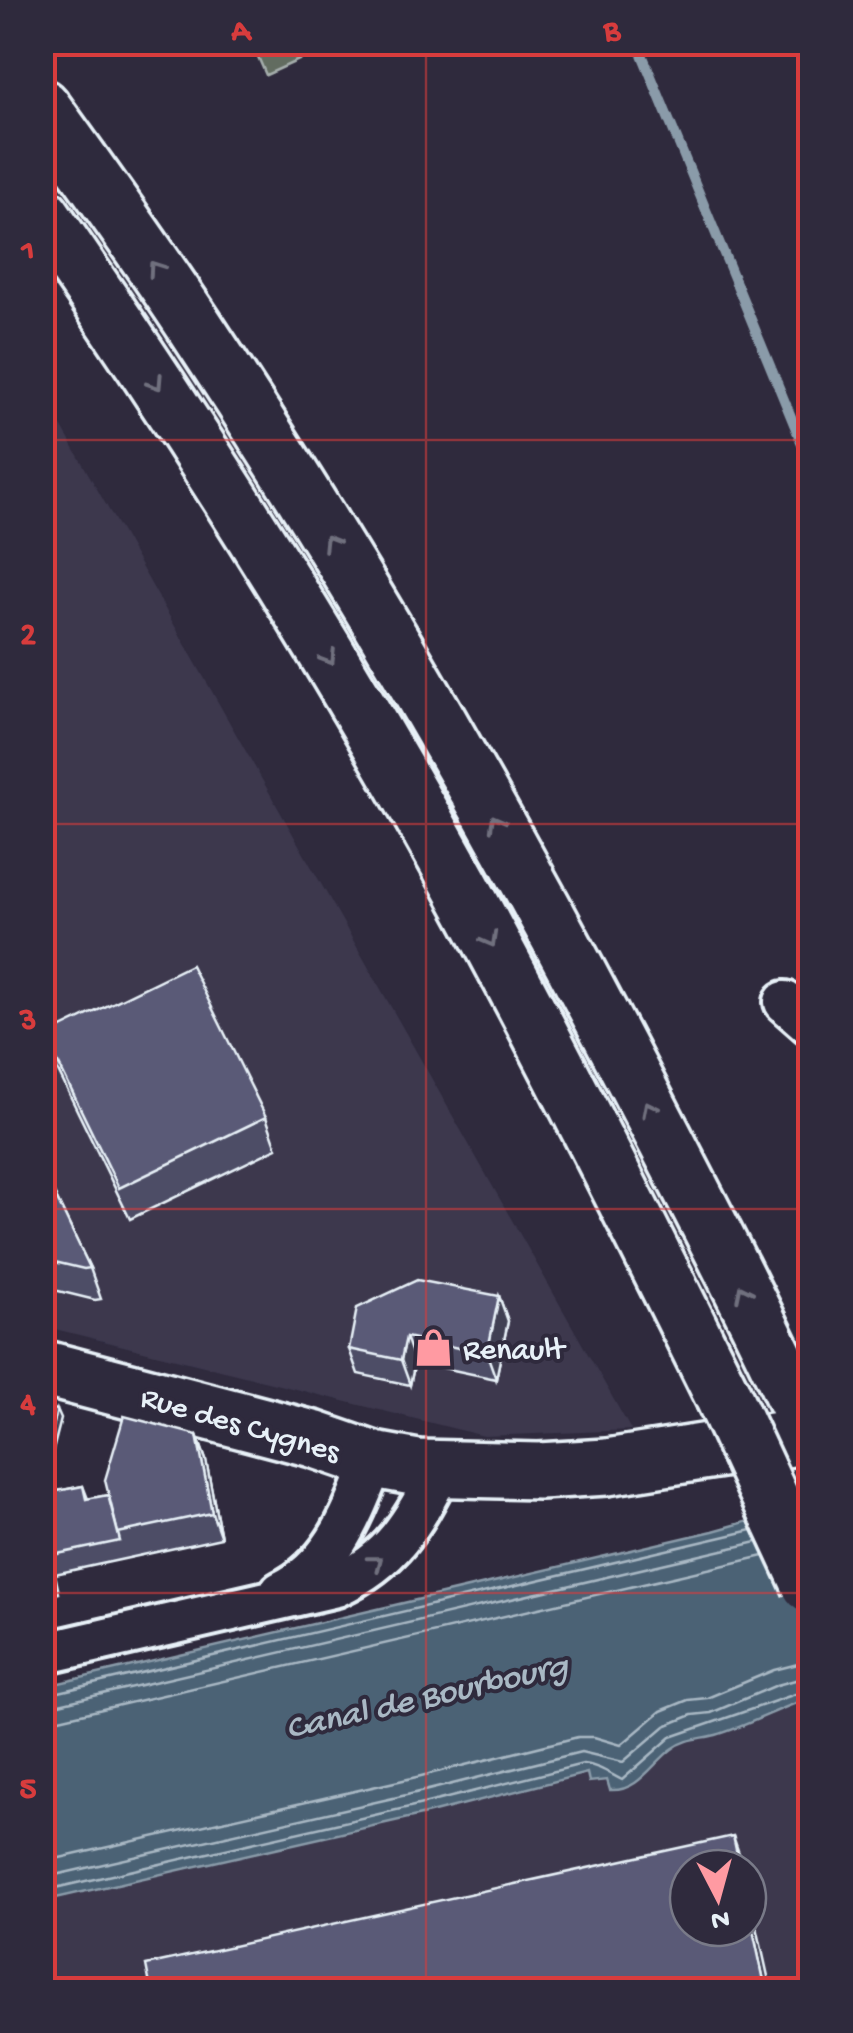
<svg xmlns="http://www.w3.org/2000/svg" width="853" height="2033" font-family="'Gochi Hand',sans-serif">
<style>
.built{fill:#3c384e;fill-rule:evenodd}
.green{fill:#626c61;stroke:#a5aeac;stroke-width:2.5}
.water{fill:#4b6275;stroke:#8a9ba9;stroke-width:2.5}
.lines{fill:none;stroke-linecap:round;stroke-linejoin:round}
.shore{stroke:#a9b8c4;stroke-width:2.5}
.stream{stroke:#8a9ba9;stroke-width:10}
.street-casing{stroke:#e8f1f8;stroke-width:48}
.secondary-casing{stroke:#e8f1f8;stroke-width:62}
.highway-casing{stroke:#e8f1f8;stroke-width:62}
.street{stroke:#2f2a3d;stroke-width:40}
.secondary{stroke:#2f2a3d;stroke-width:55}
.highway{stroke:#2f2a3d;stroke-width:55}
.highway-bridge-casing{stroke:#e8f1f8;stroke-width:62;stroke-linecap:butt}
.highway-bridge{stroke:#2f2a3d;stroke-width:55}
.wall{fill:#4d4d66;stroke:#e8f1f8;stroke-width:2.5}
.shaded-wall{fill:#3f3f53;stroke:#e8f1f8;stroke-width:2.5}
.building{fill:#5a5a77;stroke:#e8f1f8;stroke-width:2.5}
.oneway{stroke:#70707e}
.grid{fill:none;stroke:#d83c3d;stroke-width:2.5;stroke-opacity:0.55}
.labels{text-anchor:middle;stroke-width:8;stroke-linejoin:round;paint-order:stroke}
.poi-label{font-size:32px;fill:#e8f1f8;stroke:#2f2a3d;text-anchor:start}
.street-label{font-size:32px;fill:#e8f1f8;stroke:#2f2a3d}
.water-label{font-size:35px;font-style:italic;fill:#a9b8c4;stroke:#2f2a3d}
.neatline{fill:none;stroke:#d83c3d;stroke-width:4}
.grid-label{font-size:32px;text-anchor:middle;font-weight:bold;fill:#d83c3d}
</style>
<rect width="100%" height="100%" fill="#2f2a3d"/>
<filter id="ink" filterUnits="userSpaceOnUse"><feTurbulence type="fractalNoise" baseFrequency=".01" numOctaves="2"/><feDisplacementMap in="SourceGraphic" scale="20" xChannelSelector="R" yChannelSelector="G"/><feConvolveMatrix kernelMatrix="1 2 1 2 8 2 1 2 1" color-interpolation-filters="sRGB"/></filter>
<g filter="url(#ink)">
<g class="built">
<path d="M42,392l589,1038 -147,6 -441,-110z"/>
<path d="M810,1698v292h-767l-1,-89 388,-88 158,-40 46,12 41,-39 23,-9 18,-2zM688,1868h60v60h-60z"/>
</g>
<path class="green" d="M252,43h84l-70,32z"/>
<path class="water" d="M810,1504v194c-31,10 -62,28 -94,37 -15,4 -30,3 -44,14 -20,15 -34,43 -62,41l-3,-10 -18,2 -2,-9 -157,40 -387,88 -1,-214 671,-156z"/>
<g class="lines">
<g class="shore">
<path d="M42,1696l710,-166"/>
<path d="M42,1708l715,-166"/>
<path d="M42,1723l722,-167"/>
<path d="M42,1862l379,-86 157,-39h16l27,8 40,-34 27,-11 19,-2 67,-28 36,-9"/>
<path d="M42,1878l382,-87 157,-39 42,10 42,-36 27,-11 19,-2 66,-28 33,-9"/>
<path d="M42,1891l385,-88 156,-39c15,1 27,10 39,16l49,-43 139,-48"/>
</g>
<path class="stream" d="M637,42l173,421"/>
<defs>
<g id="street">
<path d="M785,1002l25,22"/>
<path d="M281,1592c54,-26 72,-81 93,-132"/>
<path d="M42,1654l294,-68c58,-27 76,-62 105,-117"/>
</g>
<path id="secondary" d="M42,1368l271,71 61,21 44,8 121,3 68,-4 203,-32"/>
<g id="highway">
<path d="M42,107c52,73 105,146 154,221 160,242 305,495 439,753 60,116 121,232 175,351"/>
<path d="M42,215c150,216 291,439 418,669 92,168 178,340 263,512"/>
</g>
</defs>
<use href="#street" class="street-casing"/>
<use href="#secondary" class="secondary-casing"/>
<use href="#highway" class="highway-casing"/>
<use href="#street" class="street"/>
<use href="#secondary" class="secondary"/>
<use href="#highway" class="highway"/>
<defs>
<path id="highway-bridge" d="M723,1396l87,188"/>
</defs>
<use href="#highway-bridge" class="highway-bridge-casing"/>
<use href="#highway-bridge" class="highway-bridge"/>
</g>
<g class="wall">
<path d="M45,1036l221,81 11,31 -147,71 -74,-152z"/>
<path d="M42,1168l48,100 11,31 -6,1 -53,-13z"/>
<path d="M499,1296l9,25 -12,58 -81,-17 -5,23 -52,-11 -9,-25z"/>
<path d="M197,1435l9,25 15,78 -166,36 4,19 -17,4v-103l41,-8 5,13 20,-4z"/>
</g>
<g class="shaded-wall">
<path d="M499,1296l9,25 -12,58 -9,-25z"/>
<path d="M406,1337l9,25 -5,23 -9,-25z"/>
<path d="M57,1410l4,9 -13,51 -3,-9z"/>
<path d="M197,1435l9,25 15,78 -9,-25z"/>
<path d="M733,1836l11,32h-4z"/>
<path d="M748,1886l23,104h-5l-18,-83z"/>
</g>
<g class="building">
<path d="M191,965l75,152 -147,71 -74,-152z"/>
<path d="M42,1168l48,100 -6,1 -42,-10z"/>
<path d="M417,1280l82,16 -12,58 -81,-17 -5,23 -52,-11 8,-41z"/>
<path d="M42,1405l15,5 -12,51 -3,-1z"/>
<path d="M124,1416l73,19 15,78 -94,20 -13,-53z"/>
<path d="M83,1486l3,13 22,-4 12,46 -72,15 5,20 -11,2v-84z"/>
<path d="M733,1836l7,32h-52v60h60v-21l18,83h-615l-5,-25z"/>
</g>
<defs><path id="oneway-chevron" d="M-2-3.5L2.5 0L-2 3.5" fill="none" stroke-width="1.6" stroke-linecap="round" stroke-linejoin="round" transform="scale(2.5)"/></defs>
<g class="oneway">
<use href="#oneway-chevron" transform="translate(155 268) rotate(-125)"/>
<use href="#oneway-chevron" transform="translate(156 383) rotate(57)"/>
<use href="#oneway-chevron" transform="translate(330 542) rotate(-122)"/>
<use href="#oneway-chevron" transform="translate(329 658) rotate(58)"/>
<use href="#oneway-chevron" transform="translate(496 822) rotate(-119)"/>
<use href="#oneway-chevron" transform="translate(490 940) rotate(61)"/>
<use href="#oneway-chevron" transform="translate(649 1108) rotate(-117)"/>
<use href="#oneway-chevron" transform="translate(743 1292) rotate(-116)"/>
<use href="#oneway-chevron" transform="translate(376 1562) rotate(-38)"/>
</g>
</g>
<path class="grid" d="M426,42v1948M42,440h768M42,824h768M42,1209h768M42,1593h768"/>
<defs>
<symbol id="shop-bare" viewBox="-9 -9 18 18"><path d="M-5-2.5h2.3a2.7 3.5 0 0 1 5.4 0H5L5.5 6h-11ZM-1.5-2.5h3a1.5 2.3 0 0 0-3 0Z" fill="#ff9aa2" stroke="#2f2a3d" stroke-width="2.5" paint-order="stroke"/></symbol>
</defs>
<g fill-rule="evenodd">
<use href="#shop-bare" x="406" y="1320" width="55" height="55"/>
</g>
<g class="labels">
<g class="poi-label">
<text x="463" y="1358">Renault</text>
</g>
<g class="street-label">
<text transform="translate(241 1422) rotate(16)" y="11">Rue des Cygnes</text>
</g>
<g class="water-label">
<text transform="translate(426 1694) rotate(-13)" y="12">Canal de Bourbourg</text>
</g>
</g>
<rect width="853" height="2033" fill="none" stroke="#2f2a3d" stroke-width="110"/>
<g transform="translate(718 1898) rotate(174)"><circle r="48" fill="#2f2a3d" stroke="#797a88" stroke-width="2.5"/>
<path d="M0-8L18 38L0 25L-18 38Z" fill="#ff9aa2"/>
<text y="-15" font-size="28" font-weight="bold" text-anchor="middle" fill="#e8f1f8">N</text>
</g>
<rect x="55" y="55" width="743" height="1923" class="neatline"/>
<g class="grid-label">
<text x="241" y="39">A</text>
<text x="612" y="39">B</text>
<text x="28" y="259">1</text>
<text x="28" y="643">2</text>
<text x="28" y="1028">3</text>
<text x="28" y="1412">4</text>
<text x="28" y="1797">5</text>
</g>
</svg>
